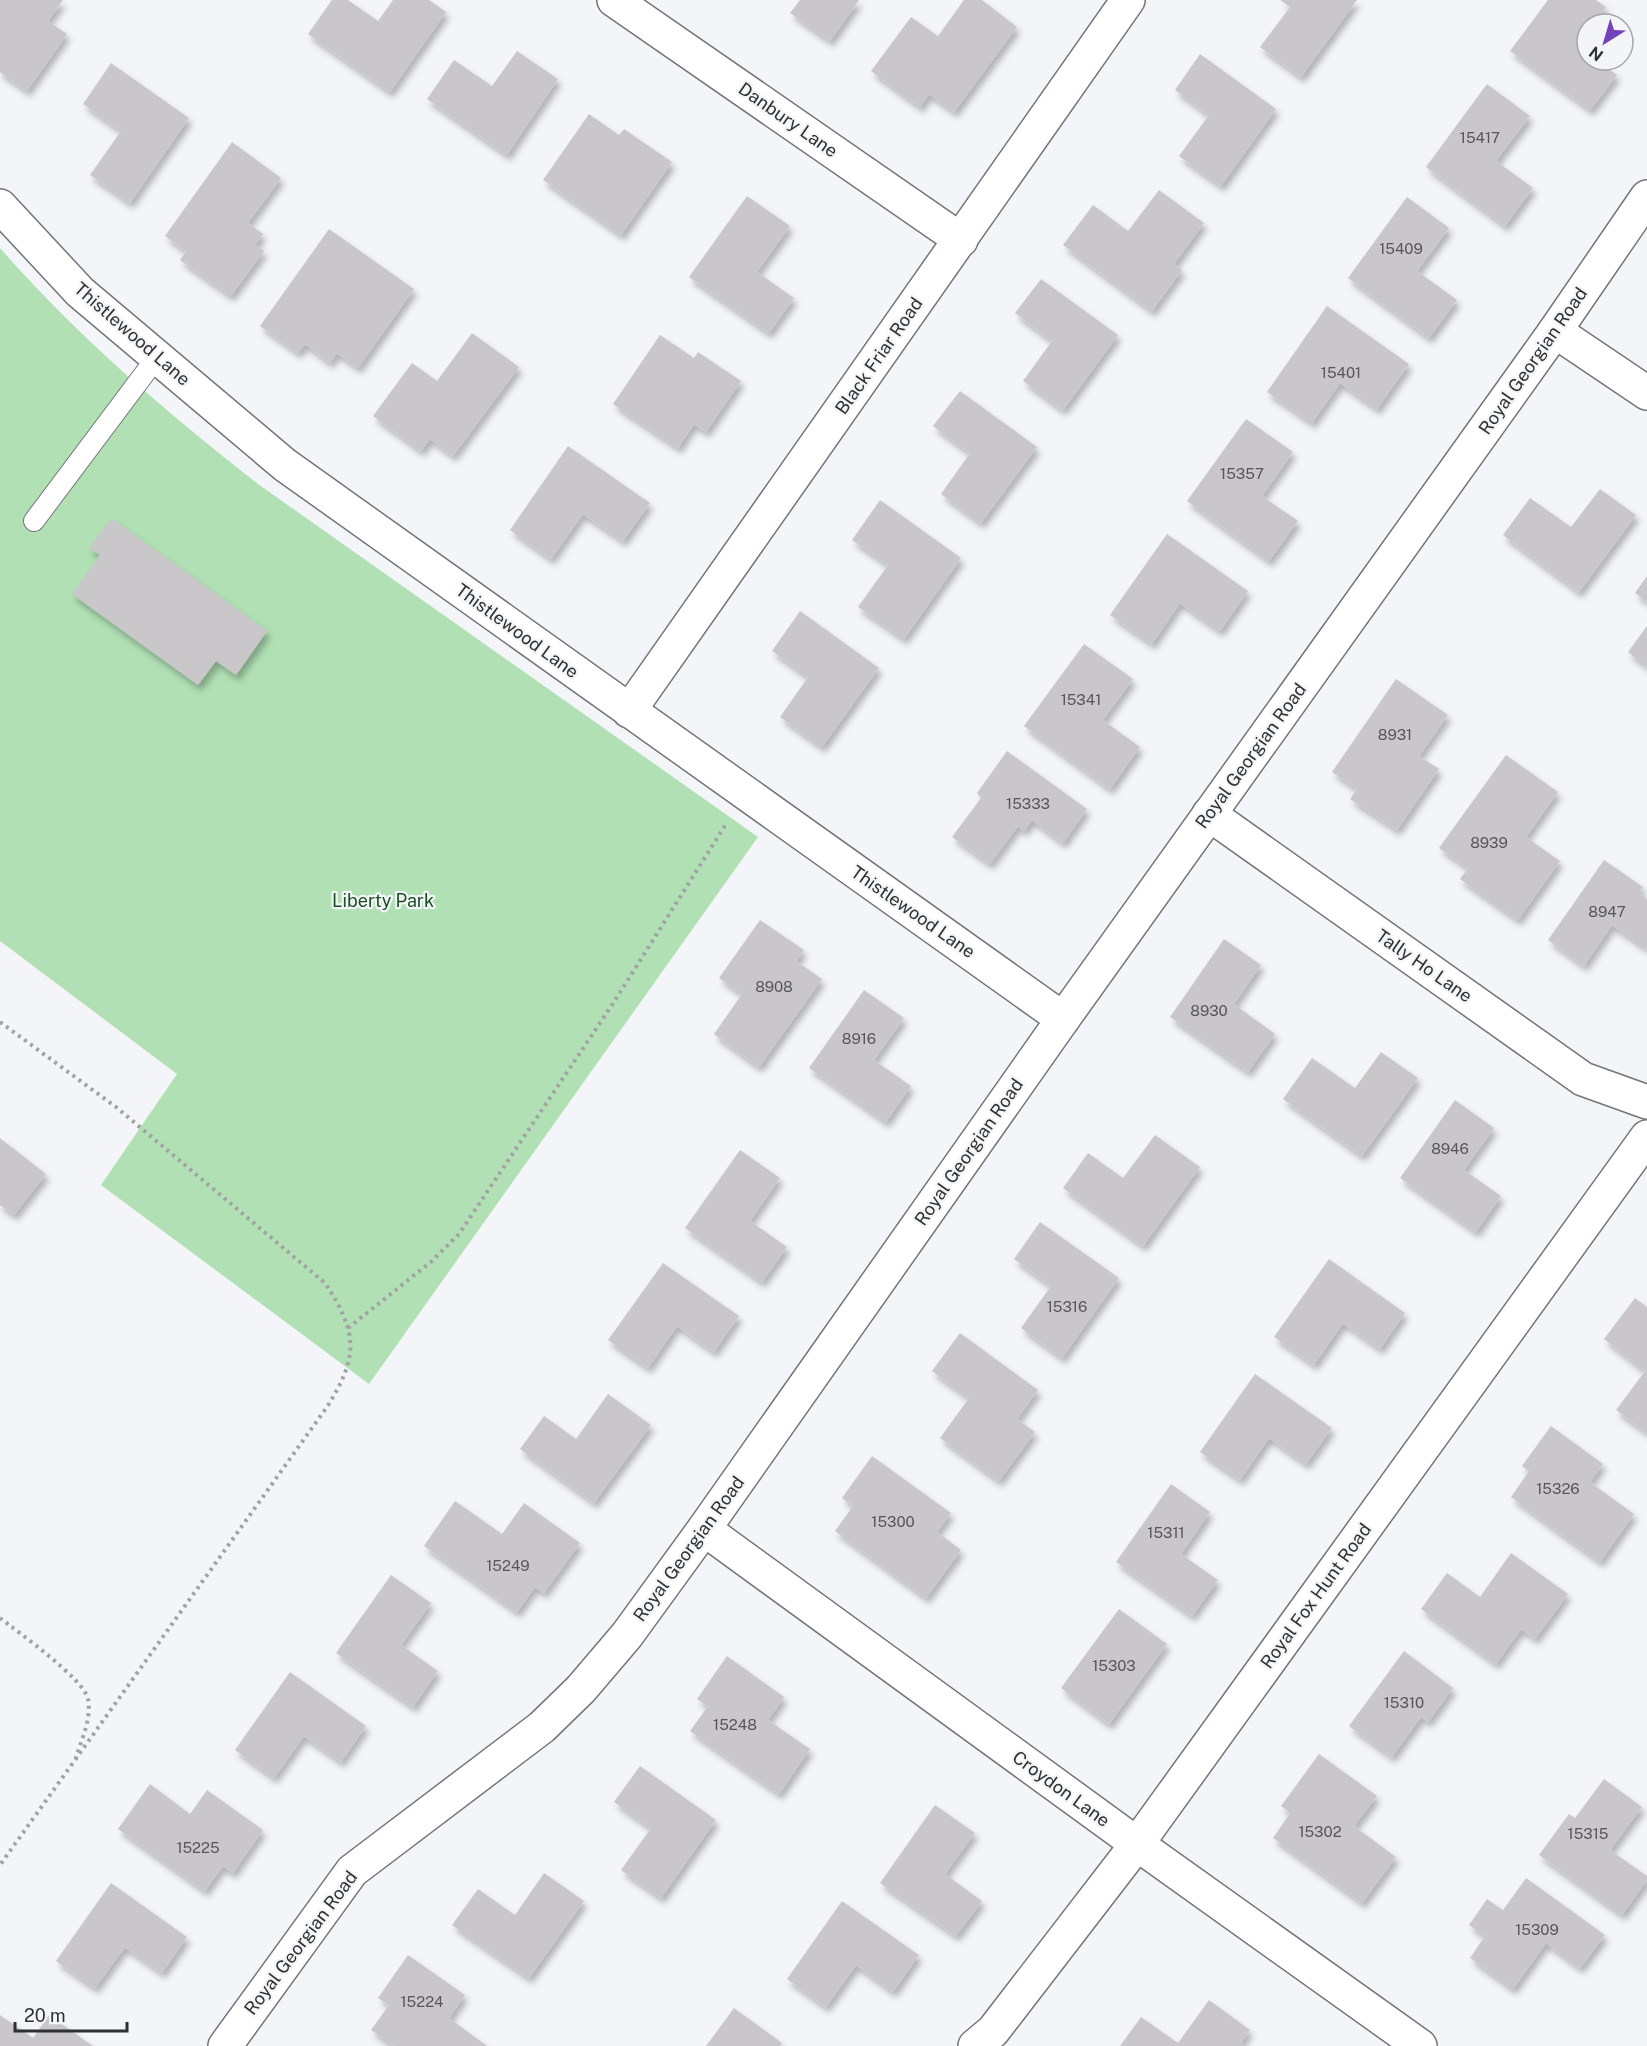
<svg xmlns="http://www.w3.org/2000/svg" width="1647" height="2046" font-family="'Public Sans',sans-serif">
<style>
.green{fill:#b0e0b4}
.building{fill:#c9c7ca;filter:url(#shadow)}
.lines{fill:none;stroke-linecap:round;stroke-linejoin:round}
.lane-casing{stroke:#747578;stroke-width:22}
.street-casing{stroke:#747578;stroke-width:36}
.path{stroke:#a1a2a4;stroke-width:4;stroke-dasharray:3 4.5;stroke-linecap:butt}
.lane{stroke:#fff;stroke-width:20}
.street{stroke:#fff;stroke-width:33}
.labels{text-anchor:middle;stroke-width:4.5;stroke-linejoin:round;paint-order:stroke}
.number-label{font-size:15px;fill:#565657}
.street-label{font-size:18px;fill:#2f3031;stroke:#f4f5f8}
.park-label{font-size:18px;fill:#194f23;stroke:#f4f5f8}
</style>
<defs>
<filter id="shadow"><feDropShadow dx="3.5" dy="6" stdDeviation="3" flood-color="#0004"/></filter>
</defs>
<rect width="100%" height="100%" fill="#f4f5f8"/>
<path class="green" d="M0,248c78,89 166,164 258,236l500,353 -389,547 -268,-199 76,-111 -177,-133z"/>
<g class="building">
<path d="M0,0h63l-15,21 19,13 -40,57 -27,-19z"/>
<path d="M332,0h16l30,21 15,-21h36l17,12 -56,80 -82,-58z"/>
<path d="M800,0h59l-29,41 -40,-28z"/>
<path d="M964,0h18l35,27 -63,85 -25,-18 -9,13 -49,-36 40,-54 27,19z"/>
<path d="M1280,0h77l-56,77 -41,-30 30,-40z"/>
<path d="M1548,0h48l10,7 -13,17h-6v8l-10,13 10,8v7h9l21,15 -27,35 -80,-59z"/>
<path d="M517,51l41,28 -51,76 -80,-56 27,-39 38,26z"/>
<path d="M1200,54l76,55 -55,77 -42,-30 30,-41 -34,-25z"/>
<path d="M111,63l78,55 -59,85 -40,-28 31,-44 -38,-27z"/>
<path d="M1487,84l43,32 -34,45 37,27 -28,38 -79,-59z"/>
<path d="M589,114l30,21 5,-6 48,33 -51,73 -78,-55z"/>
<path d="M232,142l49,36 -33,45 15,11 -8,11 9,6 -33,45 -51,-36 6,-9 -21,-15z"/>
<path d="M1159,190l45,33 -30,41 8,6 -30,41 -89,-66 30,-40 35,26z"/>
<path d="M747,196l43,30 -33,46 37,26 -25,35 -80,-56z"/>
<path d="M1407,197l42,31 -32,43 40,29 -28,38 -81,-60z"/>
<path d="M329,229l85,60 -56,79 -21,-15 -7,10 -25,-19 -7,9 -38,-27z"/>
<path d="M1041,279l77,56 -55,75 -40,-29 29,-40 -37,-28z"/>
<path d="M1327,306l82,58 -32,45 -37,-26 -28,40 -45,-31z"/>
<path d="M472,333l47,34 -66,89 -23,-17 -9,12 -48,-35 39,-53 25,18z"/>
<path d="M660,335l34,23 4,-6 43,29 -35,51 -12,-8 -16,24 -65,-44z"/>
<path d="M960,391l77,56 -56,76 -40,-29 29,-41 -37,-27z"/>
<path d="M1246,419l47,33 -31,44 36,25 -29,40 -82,-60z"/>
<path d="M568,446l82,57 -27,38 -40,-27 -32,45 -41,-29z"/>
<path d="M1600,489l36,26 -57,77 -76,-57 27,-37 41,29z"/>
<path d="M880,500l81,58 -57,81 -46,-32 30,-42 -36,-25z"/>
<path d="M111,518l156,113 -31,44 -20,-14 -18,24 -126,-91 28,-39 -11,-7z"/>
<path d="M1167,534l81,57 -28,40 -40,-28 -28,41 -42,-29z"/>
<path d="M1647,576v26l-12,-9z"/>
<path d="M800,611l79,57 -57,79 -42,-30 28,-40 -36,-26z"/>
<path d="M1647,626v41l-19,-15z"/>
<path d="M1084,644l49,35 -30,41 37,27 -30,42 -86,-63z"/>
<path d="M1396,679l52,36 -29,41 20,13 -42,61 -47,-31 7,-10 -25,-17z"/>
<path d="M1007,751l80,58 -24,34 -31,-23 -8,11 -6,-5 -28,38 -38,-27 29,-39 -4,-5z"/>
<path d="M1506,755l52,37 -32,45 34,24 -42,59 -58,-41 8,-11 -29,-20z"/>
<path d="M1604,860l39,27 -4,6 8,6v50l-35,-24 -28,41 -36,-26z"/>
<path d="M760,920l44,30 -8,11 26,18 -63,88 -45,-33 28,-40 -23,-16z"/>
<path d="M1224,939l37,26 -27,39 41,30 -27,38 -78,-55z"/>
<path d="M864,990l40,28 -30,42 37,26 -25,36 -77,-54z"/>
<path d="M1381,1052l37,26 -56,78 -79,-57 29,-41 43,30z"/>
<path d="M1455,1100l39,28 -30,42 37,26 -25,36 -76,-54z"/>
<path d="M1155,1135l45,32 -57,79 -80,-58 25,-35 35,25z"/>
<path d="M0,1138l46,36 -32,41 -14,-10z"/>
<path d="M740,1150l40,28 -30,43 37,26 -25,35 -77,-54z"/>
<path d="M1040,1222l79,56 -57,80 -41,-30 30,-42 -37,-27z"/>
<path d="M1329,1259l76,54 -25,36 -37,-26 -29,42 -40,-28z"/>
<path d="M663,1263l76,53 -25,36 -37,-26 -29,42 -40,-28z"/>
<path d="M1635,1298l12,9v126l-31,-23 29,-39 -41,-32z"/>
<path d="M960,1333l78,57 -21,29 18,13 -36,49 -59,-43 29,-40 -37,-27z"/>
<path d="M1255,1374l77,54 -26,36 -37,-26 -29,42 -40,-28z"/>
<path d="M608,1394l43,31 -57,78 -74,-54 24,-33 32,23z"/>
<path d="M1551,1426l52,38 -13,18 44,32 -34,48 -89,-65 18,-26 -7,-5z"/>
<path d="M872,1456l79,57 -14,19 24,18 -35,48 -91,-67 18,-25 -11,-8z"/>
<path d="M1171,1484l39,28 -29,42 37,26 -26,36 -76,-54z"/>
<path d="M455,1501l47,33 22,-31 56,40 -36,50 -9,-6 -18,25 -93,-66z"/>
<path d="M1511,1553l57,41 -33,45 -14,-10 -25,35 -75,-55 26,-36 33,24z"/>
<path d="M391,1575l40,28 -30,42 37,26 -25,36 -77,-54z"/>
<path d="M1119,1609l48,35 -58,80 -48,-36z"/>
<path d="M1404,1651l49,37 -25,34 -7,-5 -29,40 -43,-31z"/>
<path d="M727,1656l57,41 -16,23 42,29 -31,45 -89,-63 18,-25 -11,-7z"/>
<path d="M290,1672l76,54 -25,36 -37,-26 -30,42 -39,-28z"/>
<path d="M1319,1754l58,42 -23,30 42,31 -34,46 -89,-65 17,-25 -9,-7z"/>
<path d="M640,1766l76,54 -55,78 -40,-28 30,-42 -37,-26z"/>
<path d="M1604,1779l38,28 -32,43 37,26v4l-25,35 -83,-60 30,-41 6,4z"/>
<path d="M150,1784l40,30 17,-24 56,40 -30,43 -10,-7 -18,25 -87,-62z"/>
<path d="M935,1805l40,28 -30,41 37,27 -26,35 -76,-53z"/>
<path d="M544,1873l40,28 -55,77 -77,-53 26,-36 37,26z"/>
<path d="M1526,1878l79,57 -25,33 -34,-25 -33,46 -43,-31 15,-22 -16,-11 18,-26 16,11z"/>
<path d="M111,1883l76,54 -25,36 -37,-26 -30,41 -39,-27z"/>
<path d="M842,1901l77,54 -26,37 -37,-27 -30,42 -39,-28z"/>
<path d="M408,1955l57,40 -16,23 38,28h-93l-23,-16 18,-25 -11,-7z"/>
<path d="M1209,2000l41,30 -9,13 3,3h-124l21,-29 37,26z"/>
<path d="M734,2008l48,35 -2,3h-74z"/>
<path d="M0,2015l33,23 16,-23 44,31h-93z"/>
</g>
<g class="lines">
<defs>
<path id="lane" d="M34,521l123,-164"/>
<g id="street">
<path d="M614,0l347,240"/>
<path d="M0,206l80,86 205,173 778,554"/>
<path d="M1555,331l92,62"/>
<path d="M629,711l499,-711"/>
<path d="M1209,814l374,265 64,23"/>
<path d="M704,1529l433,315 283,202"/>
<path d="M225,2046l127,-175 190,-144 39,-38 46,-54 77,-106 359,-510 492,-688 92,-134"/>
<path d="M975,2046l18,-15 144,-187 510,-707"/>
</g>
</defs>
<use href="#lane" class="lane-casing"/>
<use href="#street" class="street-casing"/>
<g class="path">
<path d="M0,1022l116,85 209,176c33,50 34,73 2,124l-327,458"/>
<path d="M348,1328l84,-67 27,-27 155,-232 112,-178"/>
<path d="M0,1618c18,14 84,61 88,81 4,20 -7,41 -12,59"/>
</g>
<use href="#lane" class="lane"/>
<use href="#street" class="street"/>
</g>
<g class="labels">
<g class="number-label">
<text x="1480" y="143">15417</text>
<text x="1401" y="254">15409</text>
<text x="1341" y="378">15401</text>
<text x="1242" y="479">15357</text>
<text x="1081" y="705">15341</text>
<text x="1395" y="740">8931</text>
<text x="1028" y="809">15333</text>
<text x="1489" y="848">8939</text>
<text x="1607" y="917">8947</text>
<text x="774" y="992">8908</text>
<text x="1209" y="1016">8930</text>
<text x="859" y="1044">8916</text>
<text x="1450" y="1154">8946</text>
<text x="1067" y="1312">15316</text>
<text x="1558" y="1494">15326</text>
<text x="893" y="1527">15300</text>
<text x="1166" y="1538">15311</text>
<text x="508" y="1571">15249</text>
<text x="1114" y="1671">15303</text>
<text x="1404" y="1708">15310</text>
<text x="735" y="1730">15248</text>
<text x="1320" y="1837">15302</text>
<text x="1588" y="1839">15315</text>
<text x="198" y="1853">15225</text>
<text x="1537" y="1935">15309</text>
<text x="422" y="2007">15224</text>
</g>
<g class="street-label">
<text transform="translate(788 120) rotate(35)" y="6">Danbury Lane</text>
<text transform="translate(132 334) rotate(41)" y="6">Thistlewood Lane</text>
<text transform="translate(879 356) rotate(-55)" y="6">Black Friar Road</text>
<text transform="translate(1533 361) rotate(-55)" y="6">Royal Georgian Road</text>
<text transform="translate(517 631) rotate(36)" y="6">Thistlewood Lane</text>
<text transform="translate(1251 756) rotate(-54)" y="6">Royal Georgian Road</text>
<text transform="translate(913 912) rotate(35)" y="6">Thistlewood Lane</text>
<text transform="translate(1424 966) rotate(35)" y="6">Tally Ho Lane</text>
<text transform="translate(969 1152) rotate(-55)" y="6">Royal Georgian Road</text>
<text transform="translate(689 1549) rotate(-54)" y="6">Royal Georgian Road</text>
<text transform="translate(1316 1596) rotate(-54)" y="6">Royal Fox Hunt Road</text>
<text transform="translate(1061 1789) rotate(36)" y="6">Croydon Lane</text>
<text transform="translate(301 1943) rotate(-53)" y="6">Royal Georgian Road</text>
</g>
<g class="park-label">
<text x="383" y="907">Liberty Park</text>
</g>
</g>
<g transform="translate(1605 42) rotate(217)"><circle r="28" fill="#f4f5f8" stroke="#a5a6a8" stroke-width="1.5"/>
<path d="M0-4.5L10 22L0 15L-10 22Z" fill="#7243bb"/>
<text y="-9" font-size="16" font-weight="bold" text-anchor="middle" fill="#2f3031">N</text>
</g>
<path d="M15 2022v9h112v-9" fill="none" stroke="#2f3031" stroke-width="3"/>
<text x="24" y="2022" font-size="18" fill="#2f3031" stroke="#f4f5f8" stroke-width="4.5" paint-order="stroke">20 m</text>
</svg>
